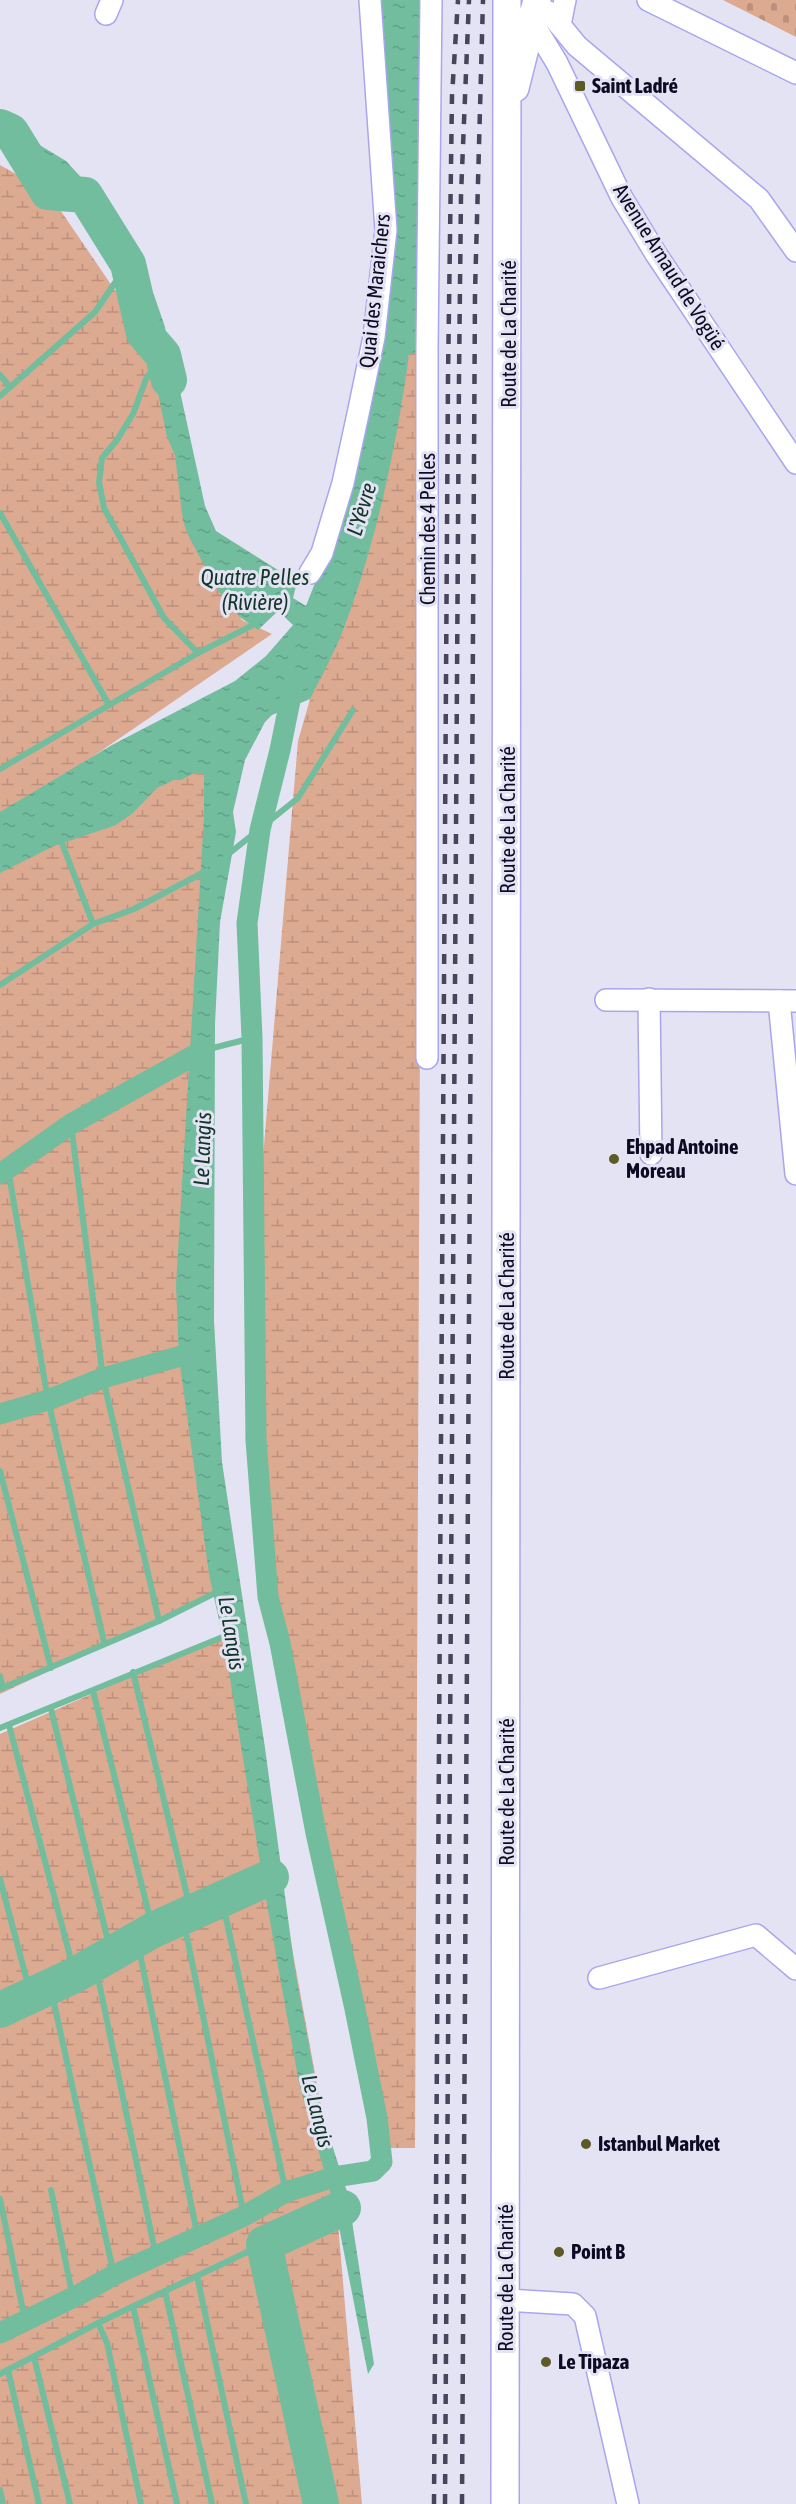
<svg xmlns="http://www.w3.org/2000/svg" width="796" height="2504" font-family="'Asap Condensed',sans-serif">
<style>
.wetland{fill:url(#wetland-marsh)}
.cemetery{fill:url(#cemetery-stones)}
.water{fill:url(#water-ripples)}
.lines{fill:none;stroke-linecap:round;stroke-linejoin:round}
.stream{stroke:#71bd9e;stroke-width:6}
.canal{stroke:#71bd9e;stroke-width:21}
.river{stroke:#71bd9e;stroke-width:36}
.minor-casing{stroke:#aaa5ef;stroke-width:24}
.major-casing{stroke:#aaa5ef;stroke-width:30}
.minor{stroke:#fff;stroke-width:21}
.major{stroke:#fff;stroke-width:27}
.rail{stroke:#47445b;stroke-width:4.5;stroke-dasharray:10 10;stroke-linecap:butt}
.poi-dot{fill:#5c5a26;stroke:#e3e3f3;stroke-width:2}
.labels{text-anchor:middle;stroke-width:6;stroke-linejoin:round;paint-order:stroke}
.poi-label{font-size:21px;font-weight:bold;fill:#0e0a24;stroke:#e3e3f3;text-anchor:start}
.street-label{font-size:21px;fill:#0e0a24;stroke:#e3e3f3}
.water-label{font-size:22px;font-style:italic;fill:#123528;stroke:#e3e3f3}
</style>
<defs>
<pattern id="wetland-marsh" width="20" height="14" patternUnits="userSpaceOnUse" patternTransform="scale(1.5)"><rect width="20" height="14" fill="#dca991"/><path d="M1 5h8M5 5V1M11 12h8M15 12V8" fill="none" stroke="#bc907d"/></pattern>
<pattern id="cemetery-stones" width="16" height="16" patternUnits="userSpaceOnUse" patternTransform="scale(1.5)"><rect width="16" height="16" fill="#dca991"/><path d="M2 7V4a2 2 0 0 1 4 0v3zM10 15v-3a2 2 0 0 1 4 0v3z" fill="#bc907d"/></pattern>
<pattern id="water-ripples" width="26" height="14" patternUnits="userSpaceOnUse" patternTransform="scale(1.5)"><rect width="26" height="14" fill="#71bd9e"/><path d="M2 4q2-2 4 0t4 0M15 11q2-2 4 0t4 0" fill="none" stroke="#61a188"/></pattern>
</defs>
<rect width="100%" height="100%" fill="#e3e3f3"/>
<g class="wetland">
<path d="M0,165l48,27 96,141 61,215 37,72 30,14 -272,186z"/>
<path d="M409,354h14l-8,1794h-33l-114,-551 -15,-321 45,-535z"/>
<path d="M251,702l-41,166 -8,183 23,538 -225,105v-851z"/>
<path d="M234,1632l100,545 28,327h-362v-770z"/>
</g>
<path class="cemetery" d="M723,0h73v37z"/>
<path class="water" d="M379,0h45l-1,354h-14c-12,92 -35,198 -69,284 -9,21 -20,41 -30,61l-38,16 -7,7 -20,38 -12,52 3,20 -16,90 -5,102 -1,297 8,141 43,286 30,222 26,140 27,85 26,169 -6,10 -32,-162 -37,-129 -33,-184 -41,-251 -16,-74 -30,-216 -3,-73 28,-468v-43h-11l-12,6h-7l-17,8 -24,25 -17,12 -62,21 -54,27v-61l112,-67 123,-64 31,-25 27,-31 -15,-14 -20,19 -18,-13 -23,-28 -28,-52 -6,-16 -8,-66 -8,-18 -24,-118 -49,-86v-8l-16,-24 -26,-26 -52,-35v-19l66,40 35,38 53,96 11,32 4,30 7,16 29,133 11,25 81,51 -4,16 13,8 14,-36 59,-216z"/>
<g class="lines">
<g class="stream">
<path d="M157,363l-11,16 -13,35 -16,26 -15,18 -3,24 5,26 60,110 34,35"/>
<path d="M0,375l10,12"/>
<path d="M0,396l95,-84 28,-41"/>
<path d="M0,513l109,192"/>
<path d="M0,769l198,-116 59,-30"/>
<path d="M60,838l33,86"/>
<path d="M226,856l72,-58 55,-88"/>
<path d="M0,985l93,-61 41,-15 72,-38"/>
<path d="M209,1049l43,-11"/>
<path d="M71,1124l32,254 56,243"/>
<path d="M8,1169l40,231 56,242"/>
<path d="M0,1471l51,197"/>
<path d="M133,1672l58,240"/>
<path d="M0,1676l3,12"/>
<path d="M0,1689l159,-68 62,-31"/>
<path d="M93,1691l60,239"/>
<path d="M51,1709l60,244"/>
<path d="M9,1725l66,250"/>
<path d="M0,1728l230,-94"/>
<path d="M0,1879l31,117"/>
<path d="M222,1900l64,292"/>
<path d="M183,1918l61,298"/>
<path d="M137,1939l61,299"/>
<path d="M95,1963l61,293"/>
<path d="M50,1985l64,290"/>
<path d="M51,2190l22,108"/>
<path d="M0,2199l25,121"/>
<path d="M197,2276l49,228"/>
<path d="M165,2291l47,213"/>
<path d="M133,2306l44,198"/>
<path d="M98,2323l9,20 34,161"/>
<path d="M34,2357l36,147"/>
<path d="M8,2370l31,134"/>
<path d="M0,2374l98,-51 166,-79"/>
<path d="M0,2490l3,14"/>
</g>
<g class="canal">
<path d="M0,1174l71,-50 131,-73"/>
<path d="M0,1414l48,-14 55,-22 92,-26"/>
<path d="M0,2333l82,-40 32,-18 130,-59 42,-24 48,-15 39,-6 9,-9 -5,-44 -22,-109 -39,-176 -36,-190 -12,-46 -12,-157 -4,-402 -5,-115 13,-93 20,-80 14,-69"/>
</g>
<g class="river">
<path d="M0,127l11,5 37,60 37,3 43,69 16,69 19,22 6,25"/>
<path d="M0,2010l75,-35 78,-45 118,-53"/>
<path d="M321,2504l-57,-260 79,-36"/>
</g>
<defs>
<g id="minor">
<path d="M648,0l148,73"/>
<path d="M549,12l28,34 182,153 37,52"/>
<path d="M106,14l6,-14"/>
<path d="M528,15l29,48 65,135 34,56 140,209"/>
<path d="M560,25l5,-25"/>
<path d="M310,573l12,-20 21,-70 15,-69 16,-77 12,-107 -16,-230"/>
<path d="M649,999l2,155"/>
<path d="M606,1000l190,1"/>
<path d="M779,1001l17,173"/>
<path d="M427,1058v-711l4,-347"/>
<path d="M599,1978l157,-43 40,34"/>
<path d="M506,2300l67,4 12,12 43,188"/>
</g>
<g id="major">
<path d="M515,88l22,-88"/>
<path d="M505,2504l2,-2504"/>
</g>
</defs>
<use href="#minor" class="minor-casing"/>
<use href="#major" class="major-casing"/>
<use href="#minor" class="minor"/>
<use href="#major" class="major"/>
<g class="rail">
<path d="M434,2504l14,-2126 4,-282 6,-96"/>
<path d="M445,2504l14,-2128 2,-181 8,-195"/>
<path d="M462,2504l13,-2212 8,-292"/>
</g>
</g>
<g class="poi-dot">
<rect x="574" y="80" width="12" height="12" rx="3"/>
<circle cx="614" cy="1159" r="6"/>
<circle cx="586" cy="2144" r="6"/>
<circle cx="559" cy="2252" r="6"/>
<circle cx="546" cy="2362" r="6"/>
</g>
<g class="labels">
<g class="poi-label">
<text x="592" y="93">Saint Ladré</text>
<text x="626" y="1154">Ehpad Antoine<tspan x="626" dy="24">Moreau</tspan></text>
<text x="598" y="2151">Istanbul Market</text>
<text x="571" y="2259">Point B</text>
<text x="558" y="2369">Le Tipaza</text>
</g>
<g class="street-label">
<text transform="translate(669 267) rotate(58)" y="7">Avenue Arnaud de Vogüé</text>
<text transform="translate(375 291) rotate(-84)" y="7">Quai des Maraichers</text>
<text transform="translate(509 334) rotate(-90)" y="7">Route de La Charité</text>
<text transform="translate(428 529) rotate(-90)" y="7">Chemin des 4 Pelles</text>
<text transform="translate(508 820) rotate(-90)" y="7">Route de La Charité</text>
<text transform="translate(507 1306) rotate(-90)" y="7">Route de La Charité</text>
<text transform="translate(507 1792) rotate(-90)" y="7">Route de La Charité</text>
<text transform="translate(506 2278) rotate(-90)" y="7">Route de La Charité</text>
</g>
<g class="water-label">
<text transform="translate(361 509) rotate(-73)" y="8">L'Yèvre</text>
<text x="255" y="585">Quatre Pelles<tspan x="255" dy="25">(Rivière)</tspan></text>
<text transform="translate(202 1149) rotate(-88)" y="8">Le Langis</text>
<text transform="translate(232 1633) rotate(81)" y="8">Le Langis</text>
<text transform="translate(318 2111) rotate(76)" y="8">Le Langis</text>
</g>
</g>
</svg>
